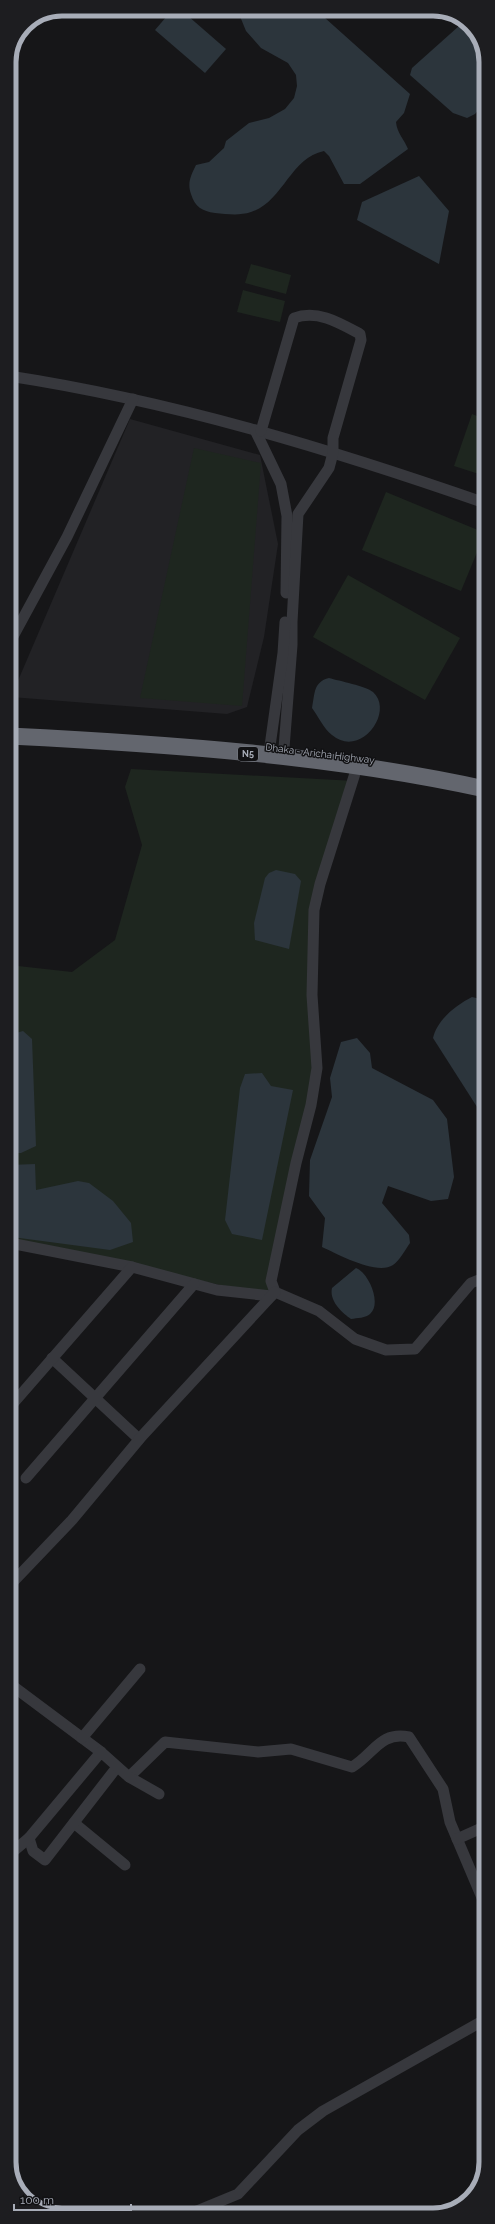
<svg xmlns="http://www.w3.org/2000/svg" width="495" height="2224" font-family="Raleway,sans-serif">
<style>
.built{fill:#222225}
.green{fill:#1e261f}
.water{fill:#2c353c}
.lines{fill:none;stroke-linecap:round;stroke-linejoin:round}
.minor{stroke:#37383d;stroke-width:11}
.highway{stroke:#63666e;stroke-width:17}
.labels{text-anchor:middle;stroke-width:3;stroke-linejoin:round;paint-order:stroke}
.shield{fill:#111113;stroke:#7b7e86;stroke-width:1}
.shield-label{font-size:9px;font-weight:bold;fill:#a8adb8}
.street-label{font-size:10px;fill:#a8adb8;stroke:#111113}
.rim{fill:none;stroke:#a8adb8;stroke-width:5}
</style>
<rect width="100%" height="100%" fill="#161618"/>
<path class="built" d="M130,419l130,36 18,89 -14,93 -17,70 -20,7 -216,-17z"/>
<g class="green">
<path d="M251,264l40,11 -5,19 -41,-11z"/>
<path d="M243,290l42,11 -5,21 -43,-10z"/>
<path d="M472,414l13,5v57l-31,-10z"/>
<path d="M194,448l67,15 -19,243 -102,-8z"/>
<path d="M386,492l99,41 -24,58 -99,-41z"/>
<path d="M348,575l112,63 -35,62 -112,-63z"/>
<path d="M131,769l224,12 -41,129v179l-43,207 -261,-57 -1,-274 63,7 43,-32 27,-95 -17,-58z"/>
</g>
<g class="water">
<path d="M173,9h7l46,40 -21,24 -50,-43z"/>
<path d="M237,9h78l95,85 -6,19 -8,9c1,11 8,17 12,27l-48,35h-16l-15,-28 -5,-5c-34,7 -41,51 -73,61 -12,4 -24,2 -36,1 -13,-2 -20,-6 -24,-19 -4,-11 0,-19 5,-29l13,-3 15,-14 2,-7 23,-18 20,-5 16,-9 9,-11 3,-12 -1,-11 -8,-12 -27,-15 -15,-17z"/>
<path d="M469,23l16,29v50l-10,12 -8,4 -14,-5 -43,-38 2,-7 47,-42z"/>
<path d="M419,176l30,35 -10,53 -82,-44 5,-18z"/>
<path d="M329,678c10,3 37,8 44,14 22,20 -13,67 -41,43 -8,-6 -14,-19 -20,-27 3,-14 1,-26 17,-30z"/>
<path d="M276,870l19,4 6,7 -12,68 -34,-9 -1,-17 11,-45 4,-5z"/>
<path d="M472,997l13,3 1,121 -53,-83c4,-18 23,-33 39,-41z"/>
<path d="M23,1031l9,8 4,107 -15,7h-11l-1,-118z"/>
<path d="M357,1038l13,15 2,15 61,32 14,19 7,58 -6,22 -17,2 -43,-15 -6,17 27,32 1,8c-5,7 -10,17 -17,22 -16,11 -55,-11 -71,-18l3,-29 -16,-22 1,-36 22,-63 -2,-19 11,-36z"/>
<path d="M262,1073l9,13 22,4 -31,150 -30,-6 -7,-14 15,-132 5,-14z"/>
<path d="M35,1164l1,26 42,-9 11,2 24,18 18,22 2,19 -23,8 -98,-13 -2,-5v-67z"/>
<path d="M356,1268c13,5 26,36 14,46 -4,4 -13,4 -19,5 -9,-6 -22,-18 -19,-31z"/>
</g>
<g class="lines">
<g class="minor">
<path d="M9,376c163,25 321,73 476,127"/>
<path d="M255,430l26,54 6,32 -1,77"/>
<path d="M261,431l33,-113c23,-9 46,5 66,16l1,6 -28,98v15l-4,15 -31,46 -6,108v23l-8,103"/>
<path d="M9,644l58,-107 66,-138"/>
<path d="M270,746l13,-93 2,-31"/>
<path d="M357,767l-37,117 -6,26 -2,85 5,73 -6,37 -15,58 -25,118 4,11 44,19 36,28 31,11 29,-1 56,-66 15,-6"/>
<path d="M10,1243l122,24"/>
<path d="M52,1358l87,81"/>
<path d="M10,1407l122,-140 85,23 54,6"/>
<path d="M26,1478l168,-194"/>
<path d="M10,1585l62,-65 70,-84 133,-144"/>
<path d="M10,1684l91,68"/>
<path d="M82,1738l58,-69"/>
<path d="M129,1777l36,-35 93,10 33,-3 61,18c22,-13 28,-36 57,-30l34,52 7,33 36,85"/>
<path d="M74,1823l51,42"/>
<path d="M29,1838l4,13 12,9 72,-93"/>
<path d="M457,1839l29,-13"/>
<path d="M10,1854l19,-16 72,-86 28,25 30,17"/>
<path d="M187,2215l51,-21 60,-64 25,-19 163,-92"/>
</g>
<path class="highway" d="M9,736c159,8 321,19 476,53"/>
</g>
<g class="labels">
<rect class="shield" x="238" y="747" width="20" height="14" rx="3"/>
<g class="shield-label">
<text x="248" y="757">N5</text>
</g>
<g class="street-label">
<text transform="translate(320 753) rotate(7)" y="4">Dhaka - Aricha Highway</text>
</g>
</g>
<path d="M0 0H495V2224H0ZM62 16H433A46 46 0 0 1 479 62V2162A46 46 0 0 1 433 2208H62A46 46 0 0 1 16 2162V62A46 46 0 0 1 62 16Z" fill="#1d1d20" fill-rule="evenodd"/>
<path class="rim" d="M62 16H433A46 46 0 0 1 479 62V2162A46 46 0 0 1 433 2208H62A46 46 0 0 1 16 2162V62A46 46 0 0 1 62 16Z"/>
<path d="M14 2204v6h117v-6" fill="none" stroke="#a8adb8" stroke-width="2"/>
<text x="20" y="2204" font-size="12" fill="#a8adb8" stroke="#111113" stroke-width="3" paint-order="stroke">100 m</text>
</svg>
